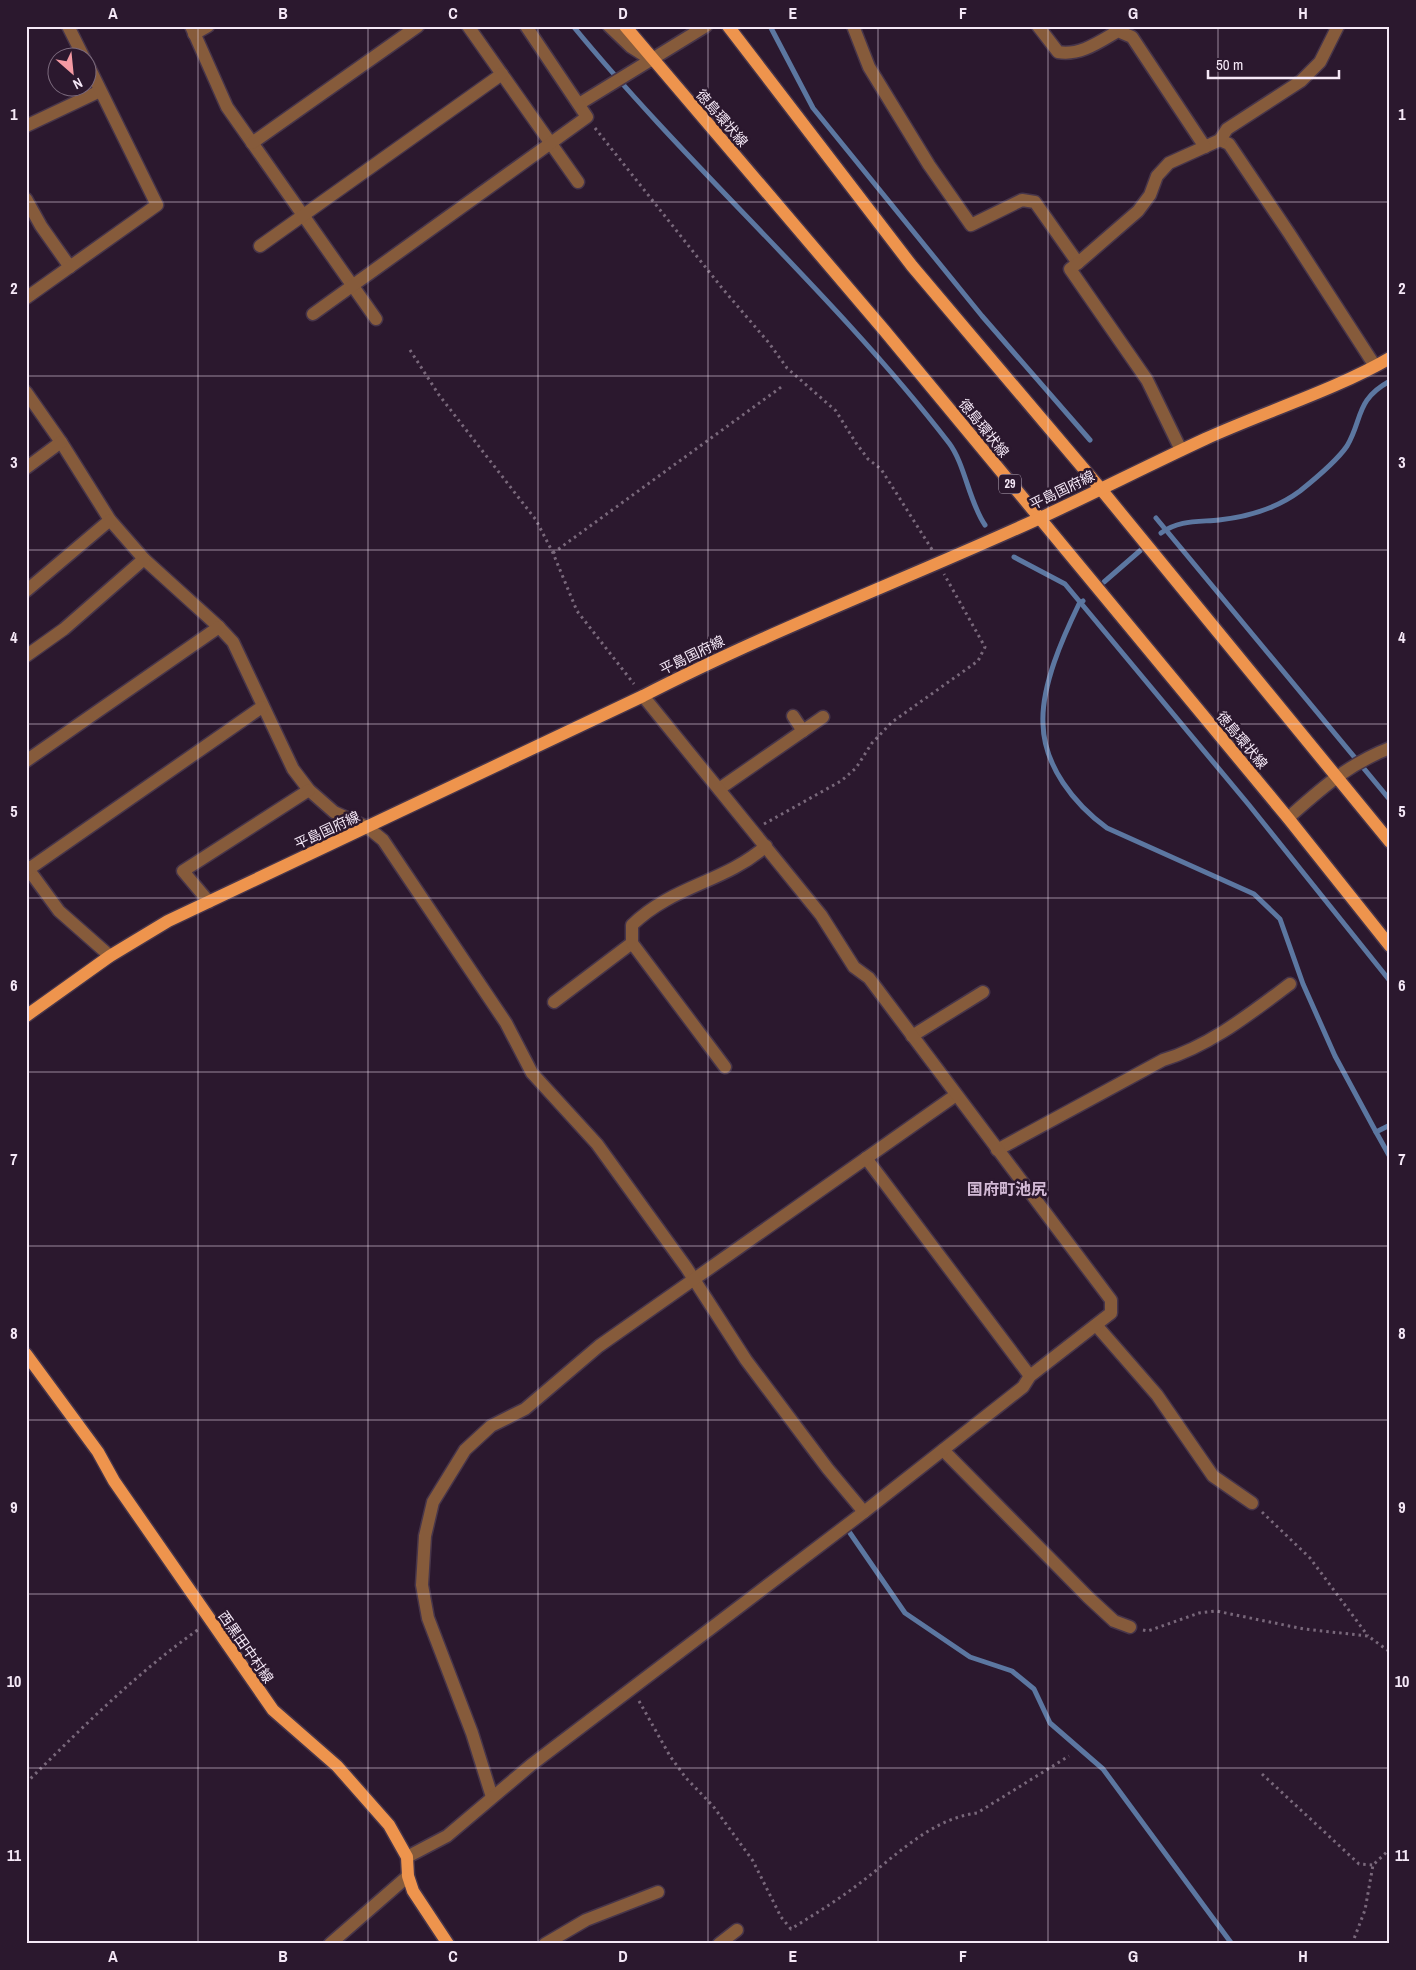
<svg xmlns="http://www.w3.org/2000/svg" width="1416" height="1970" font-family="'Archivo Narrow','Noto Sans JP',sans-serif">
<style>
.lines{fill:none;stroke-linecap:round;stroke-linejoin:round}
.stream{stroke:#5c77a1;stroke-width:5}
.minor-casing{stroke:#47354a;stroke-width:15}
.major-casing{stroke:#47354a;stroke-width:15}
.path{stroke:#79687b;stroke-width:3;stroke-dasharray:2.5 4;stroke-linecap:butt}
.minor{stroke:#865b3b;stroke-width:12}
.major{stroke:#ee944d;stroke-width:12}
.grid{fill:none;stroke:#f5e8f7;stroke-width:1;stroke-opacity:0.55}
.labels{text-anchor:middle;stroke-width:5;stroke-linejoin:round;paint-order:stroke}
.shield{fill:#2b182e;stroke:#b8aabb;stroke-width:1}
.shield-label{font-size:12px;font-weight:bold;fill:#f5e8f7}
.street-label{font-size:14px;fill:#f5e8f7;stroke:#2b182e}
.quarter-label{font-size:16px;font-weight:bold;fill:#d3bad6;stroke:#2b182e}
.neatline{fill:none;stroke:#f5e8f7;stroke-width:2}
.grid-label{font-size:16px;text-anchor:middle;font-weight:bold;fill:#f5e8f7}
</style>
<rect width="100%" height="100%" fill="#2b182e"/>
<g class="lines">
<g class="stream">
<path d="M573,26c119,145 261,268 376,417 16,21 20,59 36,82"/>
<path d="M770,26l43,82 169,208 108,124"/>
<path d="M1156,518l234,282"/>
<path d="M1161,533c18,-13 36,-11 58,-13 28,-3 58,-12 81,-29 15,-12 36,-29 47,-45 16,-27 8,-46 43,-65"/>
<path d="M1014,557l51,27 184,221 141,176"/>
<path d="M1104,582l38,-33"/>
<path d="M1083,601l-4,3c-16,33 -38,82 -36,120 1,42 31,80 64,104l147,66 26,25 23,65 32,72 41,76"/>
<path d="M1390,1125l-14,7 14,25"/>
<path d="M850,1533l55,80 65,44 42,14 22,18 16,34 53,46 129,175"/>
</g>
<defs>
<g id="minor">
<path d="M68,26l16,32"/>
<path d="M191,26l36,81 149,212"/>
<path d="M468,26l110,156"/>
<path d="M609,26l22,21 22,14"/>
<path d="M853,26l16,41 60,98 42,60 51,-25 13,2 43,61 60,-52 12,-16 7,-19 12,-13 51,-23 9,4 60,89 86,133"/>
<path d="M1038,26l20,26c22,4 41,-10 60,-21l14,6 73,110"/>
<path d="M194,34l14,-8"/>
<path d="M579,104l127,-78"/>
<path d="M26,126l74,-35"/>
<path d="M1220,140l7,-11 74,-48 19,-19 18,-36"/>
<path d="M252,143l166,-117"/>
<path d="M26,199l15,27 29,41"/>
<path d="M260,246l242,-172"/>
<path d="M1078,263l-8,6 77,111 34,70"/>
<path d="M26,298l131,-93 -69,-140"/>
<path d="M313,314l274,-197 -61,-91"/>
<path d="M26,392l35,50 49,78 34,39 75,68 14,15 60,127 16,21 25,22 33,15 16,13 123,183 26,50 65,71 89,123 60,93 82,109 36,43"/>
<path d="M26,468l35,-26"/>
<path d="M26,591l84,-71"/>
<path d="M26,656l38,-27 80,-70"/>
<path d="M793,716l10,15"/>
<path d="M26,761l193,-134"/>
<path d="M719,789l104,-72"/>
<path d="M1288,818c33,-29 60,-54 102,-70"/>
<path d="M26,866l33,45 51,45"/>
<path d="M26,871l236,-164"/>
<path d="M209,902l-26,-31 126,-81"/>
<path d="M554,1002l78,-59"/>
<path d="M912,1036l71,-44"/>
<path d="M725,1067l-93,-124v-18c41,-40 92,-42 134,-79"/>
<path d="M997,1150l166,-90c47,-14 88,-47 127,-76"/>
<path d="M866,1158l164,218"/>
<path d="M1096,1325l61,70 56,81 39,27"/>
<path d="M943,1450l145,147 26,24 16,6"/>
<path d="M492,1797l-20,-64 -44,-115 -6,-33 3,-49 8,-34 32,-52 26,-24 34,-17 74,-63 357,-251"/>
<path d="M407,1857l40,-21 84,-71 333,-253 159,-125 7,-11 81,-63v-13l-242,-322 -15,-11 -33,-52 -178,-219"/>
<path d="M330,1944l78,-68"/>
<path d="M545,1944l41,-24 72,-28"/>
<path d="M719,1944l18,-14"/>
</g>
<g id="major">
<path d="M625,26l259,304 404,488 102,128"/>
<path d="M728,26l184,240 188,222 290,354"/>
<path d="M26,1016l84,-60 58,-35 475,-225c128,-66 264,-117 395,-177 56,-26 111,-54 167,-80 59,-27 130,-49 185,-81"/>
<path d="M26,1354l72,98 16,29 159,229 64,56 52,59 18,32 1,19 5,15 35,53"/>
</g>
</defs>
<use href="#minor" class="minor-casing"/>
<use href="#major" class="major-casing"/>
<g class="path">
<path d="M595,128l127,160 47,55 18,25 49,43 20,32 12,16 13,10 52,82"/>
<path d="M410,350l29,45 97,125 17,33 24,58 57,73"/>
<path d="M553,553l231,-168"/>
<path d="M764,824l77,-43 15,-13 16,-25 20,-21 86,-61 7,-14 -41,-73"/>
<path d="M1262,1512l48,46 58,78"/>
<path d="M1143,1630l5,1 51,-18 17,-2 88,18 64,7 22,16"/>
<path d="M639,1701l31,55 16,22 27,28 40,55 28,56 10,12c22,-14 44,-27 65,-43 37,-27 73,-67 121,-73l92,-57"/>
<path d="M1262,1774l97,90 14,1"/>
<path d="M26,1783c55,-54 109,-109 173,-154"/>
<path d="M1352,1944l13,-34 8,-45 17,-16"/>
</g>
<use href="#minor" class="minor"/>
<use href="#major" class="major"/>
</g>
<path class="grid" d="M198,26v1918M368,26v1918M538,26v1918M708,26v1918M878,26v1918M1048,26v1918M1218,26v1918M26,202h1364M26,376h1364M26,550h1364M26,724h1364M26,898h1364M26,1072h1364M26,1246h1364M26,1420h1364M26,1594h1364M26,1768h1364"/>
<g class="labels">
<rect class="shield" x="999" y="474.5" width="22" height="19" rx="4"/>
<g class="shield-label">
<text x="1010" y="488">29</text>
</g>
<g class="street-label">
<text transform="translate(722 118) rotate(49)" y="5">徳島環状線</text>
<text transform="translate(984 428) rotate(51)" y="5">徳島環状線</text>
<text transform="translate(1062 490) rotate(-26)" y="5">平島国府線</text>
<text transform="translate(692 655) rotate(-26)" y="5">平島国府線</text>
<text transform="translate(1242 740) rotate(50)" y="5">徳島環状線</text>
<text transform="translate(327 830) rotate(-25)" y="5">平島国府線</text>
<text transform="translate(246 1647) rotate(55)" y="5">西黒田中村線</text>
</g>
<g class="quarter-label">
<text x="1007" y="1195">国府町池尻</text>
</g>
</g>
<rect width="1416" height="1970" fill="none" stroke="#2b182e" stroke-width="55"/>
<g transform="translate(72 72) rotate(153)"><circle r="24" fill="#2b182e" stroke="#7c6b7e"/>
<path d="M0-4L9 19L0 12L-9 19Z" fill="#f49aa3"/>
<text y="-8" font-size="14" font-weight="bold" text-anchor="middle" fill="#f5e8f7">N</text>
</g>
<path d="M1208 70v8h131v-8" fill="none" stroke="#f5e8f7" stroke-width="2.5"/>
<text x="1216" y="70" font-size="15" fill="#f5e8f7" stroke="#2b182e" stroke-width="4" paint-order="stroke">50 m</text>
<rect x="28" y="28" width="1360" height="1914" class="neatline"/>
<g class="grid-label">
<text x="113" y="19">A</text>
<text x="283" y="19">B</text>
<text x="453" y="19">C</text>
<text x="623" y="19">D</text>
<text x="793" y="19">E</text>
<text x="963" y="19">F</text>
<text x="1133" y="19">G</text>
<text x="1303" y="19">H</text>
<text x="14" y="120">1</text>
<text x="1402" y="120">1</text>
<text x="14" y="294">2</text>
<text x="1402" y="294">2</text>
<text x="14" y="468">3</text>
<text x="1402" y="468">3</text>
<text x="14" y="643">4</text>
<text x="1402" y="643">4</text>
<text x="14" y="817">5</text>
<text x="1402" y="817">5</text>
<text x="14" y="991">6</text>
<text x="1402" y="991">6</text>
<text x="14" y="1165">7</text>
<text x="1402" y="1165">7</text>
<text x="14" y="1339">8</text>
<text x="1402" y="1339">8</text>
<text x="14" y="1513">9</text>
<text x="1402" y="1513">9</text>
<text x="14" y="1687">10</text>
<text x="1402" y="1687">10</text>
<text x="14" y="1861">11</text>
<text x="1402" y="1861">11</text>
<text x="113" y="1962">A</text>
<text x="283" y="1962">B</text>
<text x="453" y="1962">C</text>
<text x="623" y="1962">D</text>
<text x="793" y="1962">E</text>
<text x="963" y="1962">F</text>
<text x="1133" y="1962">G</text>
<text x="1303" y="1962">H</text>
</g>
</svg>
